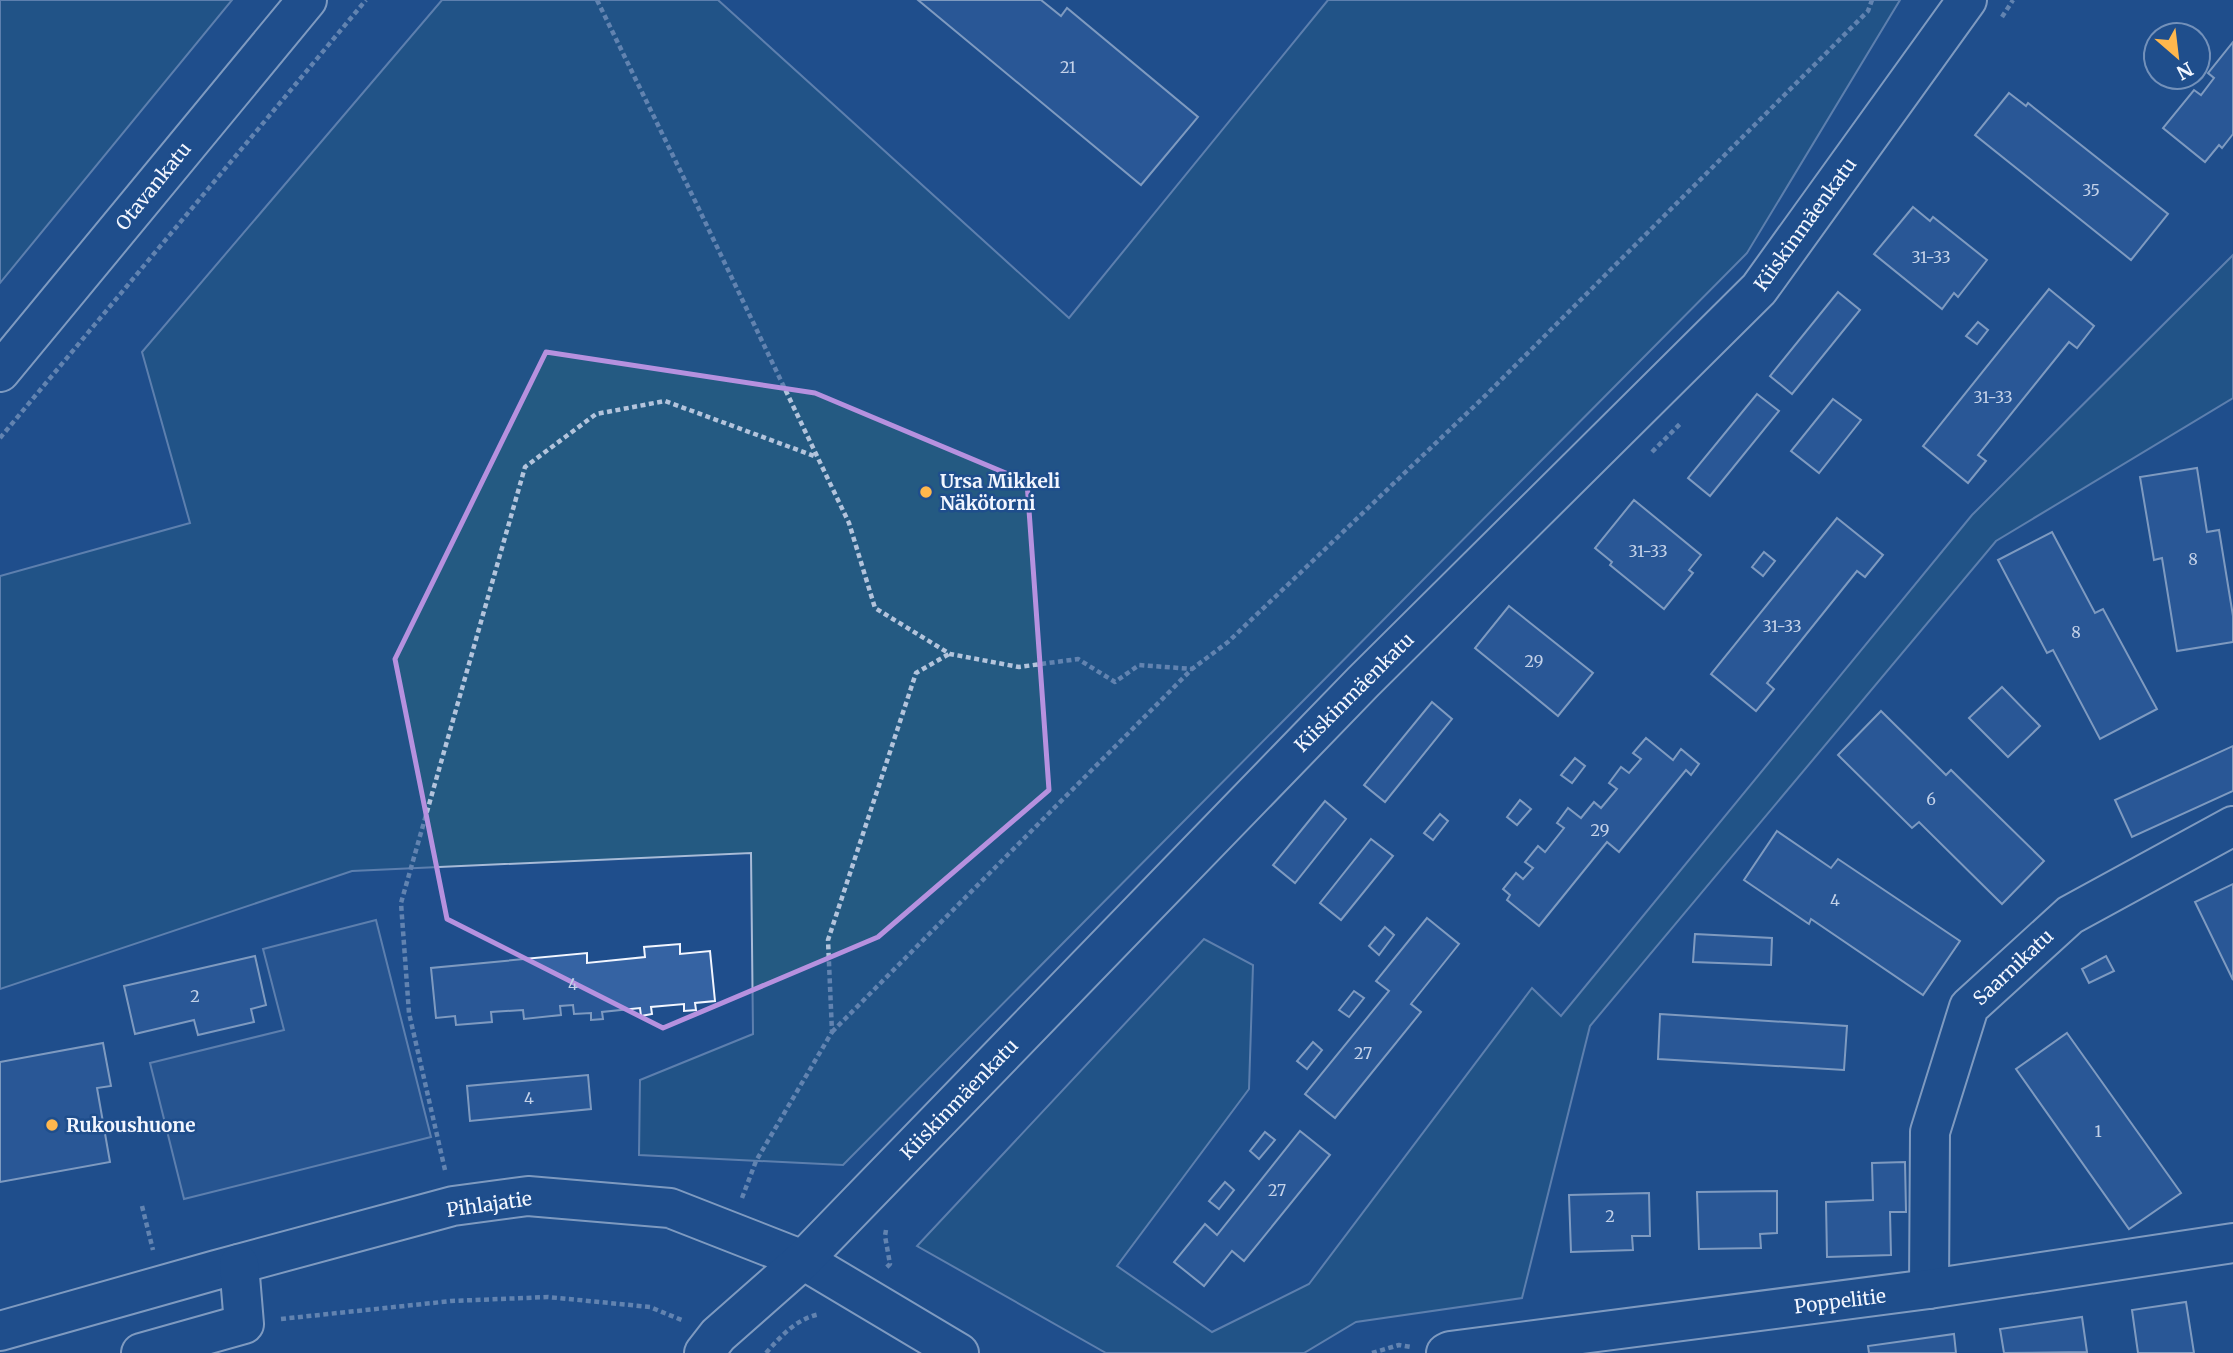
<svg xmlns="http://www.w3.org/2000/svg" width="2233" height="1353" font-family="Merriweather,serif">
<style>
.green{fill:#245a82;stroke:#a8bbd7;stroke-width:2}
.parking{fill:#305b95;stroke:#a8bbd7;stroke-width:2}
.building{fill:#3563a3;stroke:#f2f6ff;stroke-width:2}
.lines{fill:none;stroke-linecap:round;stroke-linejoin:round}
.minor-casing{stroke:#f2f6ff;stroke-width:42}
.major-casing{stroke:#f2f6ff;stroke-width:42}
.path{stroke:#b3c4dc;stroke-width:4.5;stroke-dasharray:5 3.5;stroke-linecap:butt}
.minor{stroke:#1f4e8c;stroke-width:38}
.major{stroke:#1f4e8c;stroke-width:38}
.marked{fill:none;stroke:#b691df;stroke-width:5;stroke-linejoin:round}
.poi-dot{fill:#ffb74d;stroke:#1f4e8c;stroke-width:2.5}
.labels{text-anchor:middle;stroke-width:5;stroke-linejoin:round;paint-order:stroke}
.number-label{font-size:16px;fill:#c3d1e8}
.street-label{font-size:19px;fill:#f2f6ff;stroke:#1f4e8c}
.poi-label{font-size:19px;font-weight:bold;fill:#f2f6ff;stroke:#1f4e8c;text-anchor:start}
</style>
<rect width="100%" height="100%" fill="#1f4e8c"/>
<g class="green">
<path d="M0,0h232l-232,283z"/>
<path d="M442,0h276l351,318 259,-318h572l-153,253 -904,912 -204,-10 1,-75 113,-46 -2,-181 -399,18 -352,118v-413l190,-53 -48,-171z"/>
<path d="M2233,255v143l-237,143 -406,485 -68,272 -166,24 -52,31h-198l-189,-107 287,-307 49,26 -4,124 -132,177 95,66 97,-48 223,-296 29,28 411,-501z"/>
</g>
<path class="parking" d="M376,920l55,217 -247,62 -34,-136 134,-33 -21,-81z"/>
<g class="building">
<path d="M918,0h123l20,16 6,-8 131,109 -57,68z"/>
<path d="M2233,42v92l-11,14 -3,-3 -14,17 -42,-34 31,-38 7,5 13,-17 -6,-5z"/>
<path d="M2009,93l17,13 2,-3 140,111 -37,46 -156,-125z"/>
<path d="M1913,207l17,14 3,-4 54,43 -29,37 -4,-4 -12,16 -68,-55z"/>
<path d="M2049,289l45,37 -17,22 -8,-6 -91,113 8,6 -18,22 -45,-37z"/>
<path d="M1838,292l22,18 -68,84 -22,-18z"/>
<path d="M1978,322l10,8 -11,14 -11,-8z"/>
<path d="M1757,394l22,17 -69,85 -22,-18z"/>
<path d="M1833,399l28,21 -42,53 -28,-22z"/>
<path d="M2197,468l10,64 12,-2 14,86v26l-56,9 -15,-93 -8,2 -14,-83z"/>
<path d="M1634,500l67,55 -12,15 4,3 -29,36 -54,-44 2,-3 -17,-14z"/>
<path d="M1837,518l46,37 -18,22 -8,-6 -90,112 7,6 -18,22 -45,-37z"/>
<path d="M2052,532l43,81 8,-4 54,100 -57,30 -47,-89 -6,3 -49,-93z"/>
<path d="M1764,552l11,9 -12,15 -11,-9z"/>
<path d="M1509,606l84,67 -35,43 -83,-68z"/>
<path d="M2002,687l38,39 -32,31 -39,-39z"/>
<path d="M1432,702l20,17 -67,83 -21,-17z"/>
<path d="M1881,711l65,64 5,-5 93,91 -42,43 -83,-82 -7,6 -74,-73z"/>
<path d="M1646,738l27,22 8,-11 18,15 -8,11 -5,-5 -67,82 -12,-10 -68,84 -32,-26 3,-5 -7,-6 13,-16 7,6 10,-11 -8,-6 13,-16 7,6 19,-24 -7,-5 11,-15 13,10 13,-16 7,6 16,-19 -8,-6 12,-16 8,6 12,-14 -8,-6z"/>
<path d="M2233,746v45l-101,46 -17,-37z"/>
<path d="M1575,758l10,8 -13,17 -11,-8z"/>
<path d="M1520,800l11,9 -14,16 -10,-8z"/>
<path d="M1325,801l21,18 -51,64 -22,-18z"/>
<path d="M1440,814l8,7 -15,19 -9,-7z"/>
<path d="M1777,831l54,37 7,-9 122,82 -37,54 -112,-76 -2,5 -65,-44z"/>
<path d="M1371,839l22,17 -52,64 -21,-17z"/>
<path d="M2233,884v96l-38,-78z"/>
<path d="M1427,918l32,26 -48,60 10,8 -86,106 -30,-24 84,-103 -13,-10z"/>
<path d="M1385,927l9,8 -15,20 -10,-9z"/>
<path d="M1695,934l77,4 -1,27 -78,-3z"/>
<path d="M680,944v10l30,-3 5,50 -20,2 1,7 -12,1v-7l-33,3 1,7 -11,2 -1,-8 -38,4 1,7 -12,1v-7l-17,1 -1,-9 -13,1 1,9 -37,4 -1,-9 -32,2 1,10 -36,3 -1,-9 -19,2 -5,-50 156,-15v10l58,-6 -1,-10z"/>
<path d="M255,956l11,49 -15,4 3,13 -56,13 -4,-15 -59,14 -11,-48z"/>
<path d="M2106,956l8,15 -25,12 -7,-14z"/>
<path d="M1354,991l10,7 -15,19 -10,-7z"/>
<path d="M1660,1014l187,12 -3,44 -186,-11z"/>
<path d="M2067,1033l114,160 -52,36 -113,-160z"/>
<path d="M1313,1042l9,8 -15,19 -10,-8z"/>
<path d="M103,1043l8,43 -14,2 13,74 -110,20v-120z"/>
<path d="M588,1075l3,34 -121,12 -3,-35z"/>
<path d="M1300,1131l30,24 -86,106 -12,-10 -28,35 -30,-24 31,-38 12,11z"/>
<path d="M1265,1132l10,8 -16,19 -9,-8z"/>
<path d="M1905,1162l1,50h-16l1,43 -64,2 -1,-55 47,-2 -1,-37z"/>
<path d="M1225,1182l9,8 -15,19 -10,-8z"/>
<path d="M1777,1191v42l-17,1 1,14 -62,1 -2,-57z"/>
<path d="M1649,1193l1,43h-18l1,14 -62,2 -2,-57z"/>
<path d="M2186,1302l8,51h-56l-6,-43z"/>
<path d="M2082,1317l5,35 -83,1 -4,-24z"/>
<path d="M1954,1334l2,19h-87l-1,-7z"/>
</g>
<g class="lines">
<defs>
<g id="minor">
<path d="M1929,1289l1,-157 39,-125 101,-92 163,-89"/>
<path d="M0,1331l216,-61 237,-64 75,-10 142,12 133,52 156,93"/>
<path d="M141,1353l103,-29 -5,-60"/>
<path d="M704,1353l14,-18 85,-75 560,-578 396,-393 208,-289"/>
<path d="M1446,1353l4,-2 479,-62 304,-46"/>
</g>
<path id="major" d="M0,372l307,-372"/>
</defs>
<use href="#minor" class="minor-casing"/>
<use href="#major" class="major-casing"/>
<g class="path">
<path d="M597,0l100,205 152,318 26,85 75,46 69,13 59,-8 37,23 24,-17 53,4"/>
<path d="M2002,17l11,-17"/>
<path d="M0,438l366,-438"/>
<path d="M1652,452l28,-28"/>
<path d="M832,1032l360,-363 36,-27 258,-247 382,-384 4,-11"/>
<path d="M445,1170l-36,-157 -8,-110 124,-436 71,-53 69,-13 152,56"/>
<path d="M742,1198l14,-37 76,-129 -4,-92 88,-267 33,-19"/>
<path d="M142,1206l11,44"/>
<path d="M886,1230l-1,6 5,28 -4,4"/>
<path d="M281,1319l170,-18 97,-4 102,10 34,14"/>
<path d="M766,1353c16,-18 30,-34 54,-39"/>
<path d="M1372,1353l27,-8 12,2"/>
</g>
<use href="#minor" class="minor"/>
<use href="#major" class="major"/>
</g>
<path d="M0 0H2233V1353H0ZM546,352l269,41 212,89 22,308 -171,147 -215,91 -216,-109 -52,-260z" fill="#1f4e8c" fill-opacity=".55" fill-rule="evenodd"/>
<path class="marked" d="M546,352l269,41 212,89 22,308 -171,147 -215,91 -216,-109 -52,-260z"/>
<g class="poi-dot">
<circle cx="926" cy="492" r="7"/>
<circle cx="52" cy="1125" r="7"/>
</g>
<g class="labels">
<g class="number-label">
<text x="1068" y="73">21</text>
<text x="2091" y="196">35</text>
<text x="1931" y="263">31-33</text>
<text x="1993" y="403">31-33</text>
<text x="1648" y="557">31-33</text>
<text x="2193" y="565">8</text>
<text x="1782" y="632">31-33</text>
<text x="2076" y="638">8</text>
<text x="1534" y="667">29</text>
<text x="1931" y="805">6</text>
<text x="1600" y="836">29</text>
<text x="1835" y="906">4</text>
<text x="573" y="990">4</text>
<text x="195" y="1002">2</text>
<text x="1363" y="1059">27</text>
<text x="529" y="1104">4</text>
<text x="2098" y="1137">1</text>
<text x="1277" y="1196">27</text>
<text x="1610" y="1222">2</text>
</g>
<g class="street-label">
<text transform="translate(153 186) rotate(-51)" y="7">Otavankatu</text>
<text transform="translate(1805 224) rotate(-54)" y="7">Kiiskinmäenkatu</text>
<text transform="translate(1354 692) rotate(-45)" y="7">Kiiskinmäenkatu</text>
<text transform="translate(2013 967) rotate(-43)" y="7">Saarnikatu</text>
<text transform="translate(959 1099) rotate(-46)" y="7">Kiiskinmäenkatu</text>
<text transform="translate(489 1204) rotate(-8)" y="7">Pihlajatie</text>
<text transform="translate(1840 1301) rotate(-7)" y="7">Poppelitie</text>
</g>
<g class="poi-label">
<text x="940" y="488">Ursa Mikkeli<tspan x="940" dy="22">Näkötorni</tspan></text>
<text x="66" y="1132">Rukoushuone</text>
</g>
</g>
<g transform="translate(2177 56) rotate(152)"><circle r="33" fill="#1f4e8c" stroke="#7391ba" stroke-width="2"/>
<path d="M0-5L12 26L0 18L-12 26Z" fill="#ffb74d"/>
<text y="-10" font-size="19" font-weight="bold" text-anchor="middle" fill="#f2f6ff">N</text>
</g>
</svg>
